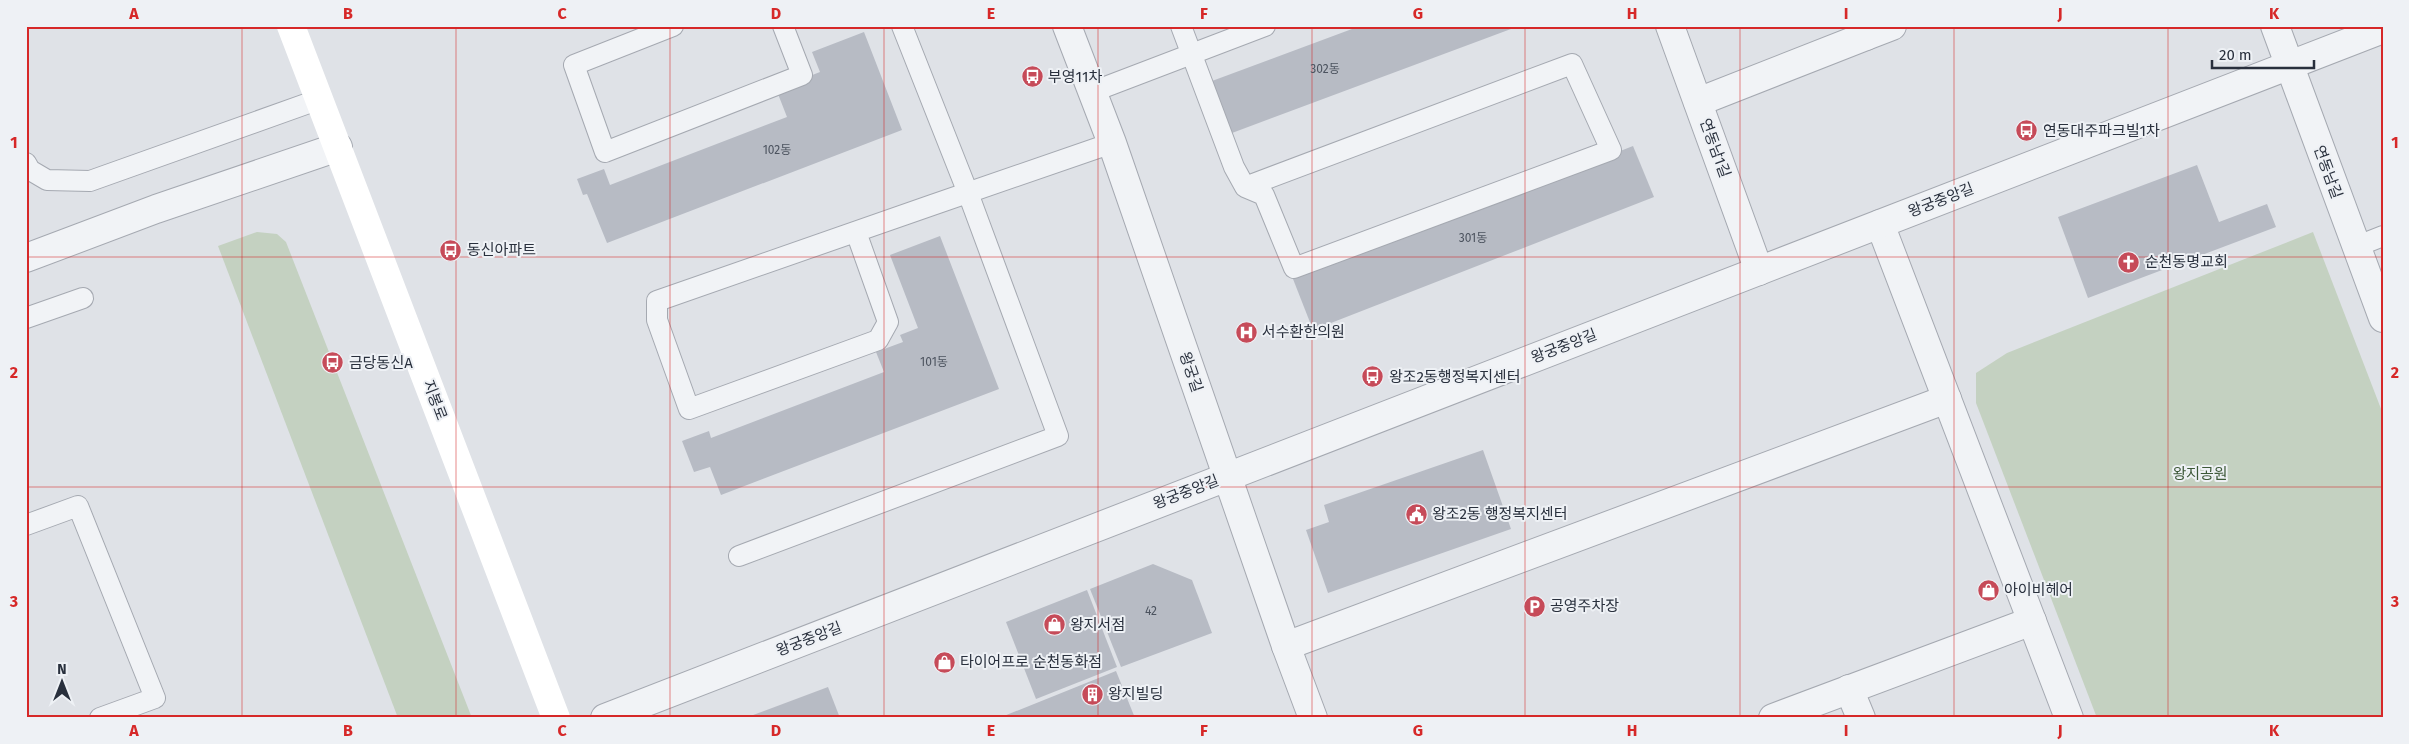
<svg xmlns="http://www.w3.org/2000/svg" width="2409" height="744" font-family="'Fira Sans','Noto Sans KR',sans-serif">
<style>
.green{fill:#c4d1c1}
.building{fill:#b7bbc4}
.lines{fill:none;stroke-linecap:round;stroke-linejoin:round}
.service-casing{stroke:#a5a9b1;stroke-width:22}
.minor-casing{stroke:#a5a9b1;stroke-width:30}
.tertiary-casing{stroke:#a5a9b1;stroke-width:30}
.service{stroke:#f1f3f6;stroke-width:20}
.minor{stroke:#f1f3f6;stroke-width:28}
.tertiary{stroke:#f1f3f6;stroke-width:28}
.secondary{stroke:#fff;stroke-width:28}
.grid{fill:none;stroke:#d62828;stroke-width:1;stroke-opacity:0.55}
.labels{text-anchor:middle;stroke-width:4;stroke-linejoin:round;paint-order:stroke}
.number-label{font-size:12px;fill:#4c535f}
.poi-label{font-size:15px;fill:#29303d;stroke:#eef1f5;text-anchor:start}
.street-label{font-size:15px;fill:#29303d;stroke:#eef1f5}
.park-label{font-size:15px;fill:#3c5837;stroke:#eef1f5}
.neatline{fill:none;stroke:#d62828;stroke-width:2}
.grid-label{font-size:16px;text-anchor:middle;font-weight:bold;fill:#d62828}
</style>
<rect width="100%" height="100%" fill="#dfe2e7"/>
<g class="green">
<path d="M257,232l20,2 9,8 186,476h-74l-180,-472z"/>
<path d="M2313,232l70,182v304h-286l-121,-315v-30l31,-20z"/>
</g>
<g class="building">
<path d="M1360,26h159l-287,107 -20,-52z"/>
<path d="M864,32l38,98 -295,113 -20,-49 -4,1 -6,-16 27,-10 6,16 177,-68 -9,-23 24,-15 18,-7 -8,-20z"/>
<path d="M1633,146l21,51 -341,133 -20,-51z"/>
<path d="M2197,165l22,57 48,-18 9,23 -188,71 -30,-81z"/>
<path d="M940,236l59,153 -278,106 -11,-28 -16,5 -12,-31 27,-10 2,7 173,-66 -8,-20 27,-10 -3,-7 18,-7 -28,-73z"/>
<path d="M1483,450l28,79 -183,64 -22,-63 23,-8 -5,-17z"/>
<path d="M1153,564l39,16 20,53 -91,34 -31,-78z"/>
<path d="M1087,590l30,77 -81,32 -30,-77z"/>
<path d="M1116,671l19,47h-136z"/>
<path d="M828,687l12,31h-95z"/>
</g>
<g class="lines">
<defs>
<g id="service">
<path d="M673,26l-99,39 31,87 197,-77 -19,-49"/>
<path d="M1181,26l53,141 11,20 19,8 30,73 317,-118 -39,-86 -327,123"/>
<path d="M1092,92l173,-66"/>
<path d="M26,163l4,7 17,10 43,1 230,-82"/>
<path d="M856,232l32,90 -10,18 -189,69 -32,-89v-19c152,-53 303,-106 455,-158"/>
<path d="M2355,247l28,-11"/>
<path d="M26,318l57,-20"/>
<path d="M26,525l52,-19 77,192 -55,20"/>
<path d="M739,556l319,-120 -90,-243 -66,-167"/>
</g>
<g id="minor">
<path d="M1670,26l89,245"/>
<path d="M1862,26l4,10 26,-10"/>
<path d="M1698,102l168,-66"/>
<path d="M1880,224l189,494"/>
<path d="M26,258l130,-49 182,-62"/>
<path d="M1286,646l661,-247"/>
<path d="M1849,689l12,29"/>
<path d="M1773,718l259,-97"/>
</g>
<g id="tertiary">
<path d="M1067,26l45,117 174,503 27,72"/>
<path d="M2275,26l108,292"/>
<path d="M605,718l1778,-689"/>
</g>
</defs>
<use href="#service" class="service-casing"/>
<use href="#minor" class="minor-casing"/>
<use href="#tertiary" class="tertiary-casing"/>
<use href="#service" class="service"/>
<use href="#minor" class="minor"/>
<use href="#tertiary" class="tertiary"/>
<path class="secondary" d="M291,26l265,692"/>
</g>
<path class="grid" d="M242,26v692M456,26v692M670,26v692M884,26v692M1098,26v692M1312,26v692M1525,26v692M1740,26v692M1954,26v692M2168,26v692M26,257h2357M26,487h2357"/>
<defs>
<symbol id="bus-disc" viewBox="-11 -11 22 22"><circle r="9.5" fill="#c64b59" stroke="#eef1f5"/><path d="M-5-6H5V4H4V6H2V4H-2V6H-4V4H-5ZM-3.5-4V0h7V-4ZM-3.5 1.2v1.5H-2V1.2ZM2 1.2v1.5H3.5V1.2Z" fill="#fff"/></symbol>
<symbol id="church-disc" viewBox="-11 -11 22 22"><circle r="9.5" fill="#c64b59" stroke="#eef1f5"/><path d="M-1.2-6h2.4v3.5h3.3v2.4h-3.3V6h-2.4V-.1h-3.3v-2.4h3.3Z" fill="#fff"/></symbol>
<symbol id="hospital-disc" viewBox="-11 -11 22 22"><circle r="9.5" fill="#c64b59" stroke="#eef1f5"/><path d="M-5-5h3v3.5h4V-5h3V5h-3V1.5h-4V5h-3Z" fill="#fff"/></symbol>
<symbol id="civic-disc" viewBox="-11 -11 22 22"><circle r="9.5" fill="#c64b59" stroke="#eef1f5"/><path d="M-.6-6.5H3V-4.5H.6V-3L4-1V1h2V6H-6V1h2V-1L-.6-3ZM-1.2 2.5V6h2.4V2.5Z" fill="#fff"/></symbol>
<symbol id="shop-disc" viewBox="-11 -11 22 22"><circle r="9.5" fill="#c64b59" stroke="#eef1f5"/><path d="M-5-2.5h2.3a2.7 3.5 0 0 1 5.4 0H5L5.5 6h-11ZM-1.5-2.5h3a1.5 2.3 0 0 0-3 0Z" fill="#fff"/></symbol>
<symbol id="parking-disc" viewBox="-11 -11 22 22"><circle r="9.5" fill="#c64b59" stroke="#eef1f5"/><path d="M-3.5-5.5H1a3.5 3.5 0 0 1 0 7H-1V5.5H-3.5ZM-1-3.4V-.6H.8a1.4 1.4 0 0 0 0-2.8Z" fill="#fff"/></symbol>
<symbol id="building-disc" viewBox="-11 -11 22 22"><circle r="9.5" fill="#c64b59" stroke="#eef1f5"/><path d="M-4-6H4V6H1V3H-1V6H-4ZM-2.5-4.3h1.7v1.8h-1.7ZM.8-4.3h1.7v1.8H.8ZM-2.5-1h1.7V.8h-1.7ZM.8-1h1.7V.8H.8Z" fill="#fff"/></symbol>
</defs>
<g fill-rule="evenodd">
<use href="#bus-disc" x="1020" y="64" width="25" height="25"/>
<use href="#bus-disc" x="2014" y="118" width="25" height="25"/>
<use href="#bus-disc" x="438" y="238" width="25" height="25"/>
<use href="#church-disc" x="2116" y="250" width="25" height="25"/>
<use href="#hospital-disc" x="1234" y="320" width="25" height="25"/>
<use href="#bus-disc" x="320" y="350" width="25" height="25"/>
<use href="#bus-disc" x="1360" y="364" width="25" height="25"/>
<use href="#civic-disc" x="1404" y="502" width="25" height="25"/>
<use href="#shop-disc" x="1976" y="578" width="25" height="25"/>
<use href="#parking-disc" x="1522" y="594" width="25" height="25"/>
<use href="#shop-disc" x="1042" y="612" width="25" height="25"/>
<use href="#shop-disc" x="932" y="650" width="25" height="25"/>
<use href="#building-disc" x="1080" y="682" width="25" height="25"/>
</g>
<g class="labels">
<g class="number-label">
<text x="1325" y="73">302동</text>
<text x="777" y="154">102동</text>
<text x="1473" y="242">301동</text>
<text x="934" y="366">101동</text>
<text x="1151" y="615">42</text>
</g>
<g class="poi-label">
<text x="1048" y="82">부영11차</text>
<text x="2043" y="136">연동대주파크빌1차</text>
<text x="467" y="255">동신아파트</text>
<text x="2145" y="267">순천동명교회</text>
<text x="1262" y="337">서수환한의원</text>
<text x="349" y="368">금당동신A</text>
<text x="1389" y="382">왕조2동행정복지센터</text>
<text x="1432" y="519">왕조2동 행정복지센터</text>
<text x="2004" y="595">아이비헤어</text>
<text x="1550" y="611">공영주차장</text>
<text x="1070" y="630">왕지서점</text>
<text x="960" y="667">타이어프로 순천동화점</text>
<text x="1108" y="699">왕지빌딩</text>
</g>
<g class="street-label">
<text transform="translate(1715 148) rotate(70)" y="5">연동남1길</text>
<text transform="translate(2328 172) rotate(70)" y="5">연동남길</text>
<text transform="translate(1941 200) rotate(-21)" y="5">왕궁중앙길</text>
<text transform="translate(1564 346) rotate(-21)" y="5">왕궁중앙길</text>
<text transform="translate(1191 372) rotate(71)" y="5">왕궁길</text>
<text transform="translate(435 400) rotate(69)" y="5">지봉로</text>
<text transform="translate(1186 492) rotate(-21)" y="5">왕궁중앙길</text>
<text transform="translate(809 639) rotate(-21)" y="5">왕궁중앙길</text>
</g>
<g class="park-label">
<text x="2200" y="479">왕지공원</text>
</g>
</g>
<rect width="2409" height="744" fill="none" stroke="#eef1f5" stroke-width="55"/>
<g transform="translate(62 682)" stroke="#eef1f5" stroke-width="4" paint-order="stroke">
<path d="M0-4L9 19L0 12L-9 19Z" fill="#29303d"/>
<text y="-8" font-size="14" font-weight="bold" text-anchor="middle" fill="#29303d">N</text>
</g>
<path d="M2212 60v8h102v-8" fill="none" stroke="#29303d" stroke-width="2.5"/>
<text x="2219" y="60" font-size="15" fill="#29303d" stroke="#eef1f5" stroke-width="4" paint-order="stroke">20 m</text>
<rect x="28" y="28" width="2354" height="688" class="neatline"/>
<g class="grid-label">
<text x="134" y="19">A</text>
<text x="348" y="19">B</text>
<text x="562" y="19">C</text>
<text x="776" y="19">D</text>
<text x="991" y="19">E</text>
<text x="1204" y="19">F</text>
<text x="1418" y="19">G</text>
<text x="1632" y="19">H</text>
<text x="1846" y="19">I</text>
<text x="2060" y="19">J</text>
<text x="2274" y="19">K</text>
<text x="14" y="148">1</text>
<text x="2395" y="148">1</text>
<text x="14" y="378">2</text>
<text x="2395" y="378">2</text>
<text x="14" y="607">3</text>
<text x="2395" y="607">3</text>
<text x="134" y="736">A</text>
<text x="348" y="736">B</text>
<text x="562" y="736">C</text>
<text x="776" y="736">D</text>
<text x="991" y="736">E</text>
<text x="1204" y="736">F</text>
<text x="1418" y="736">G</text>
<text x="1632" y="736">H</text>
<text x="1846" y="736">I</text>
<text x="2060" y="736">J</text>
<text x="2274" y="736">K</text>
</g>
</svg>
